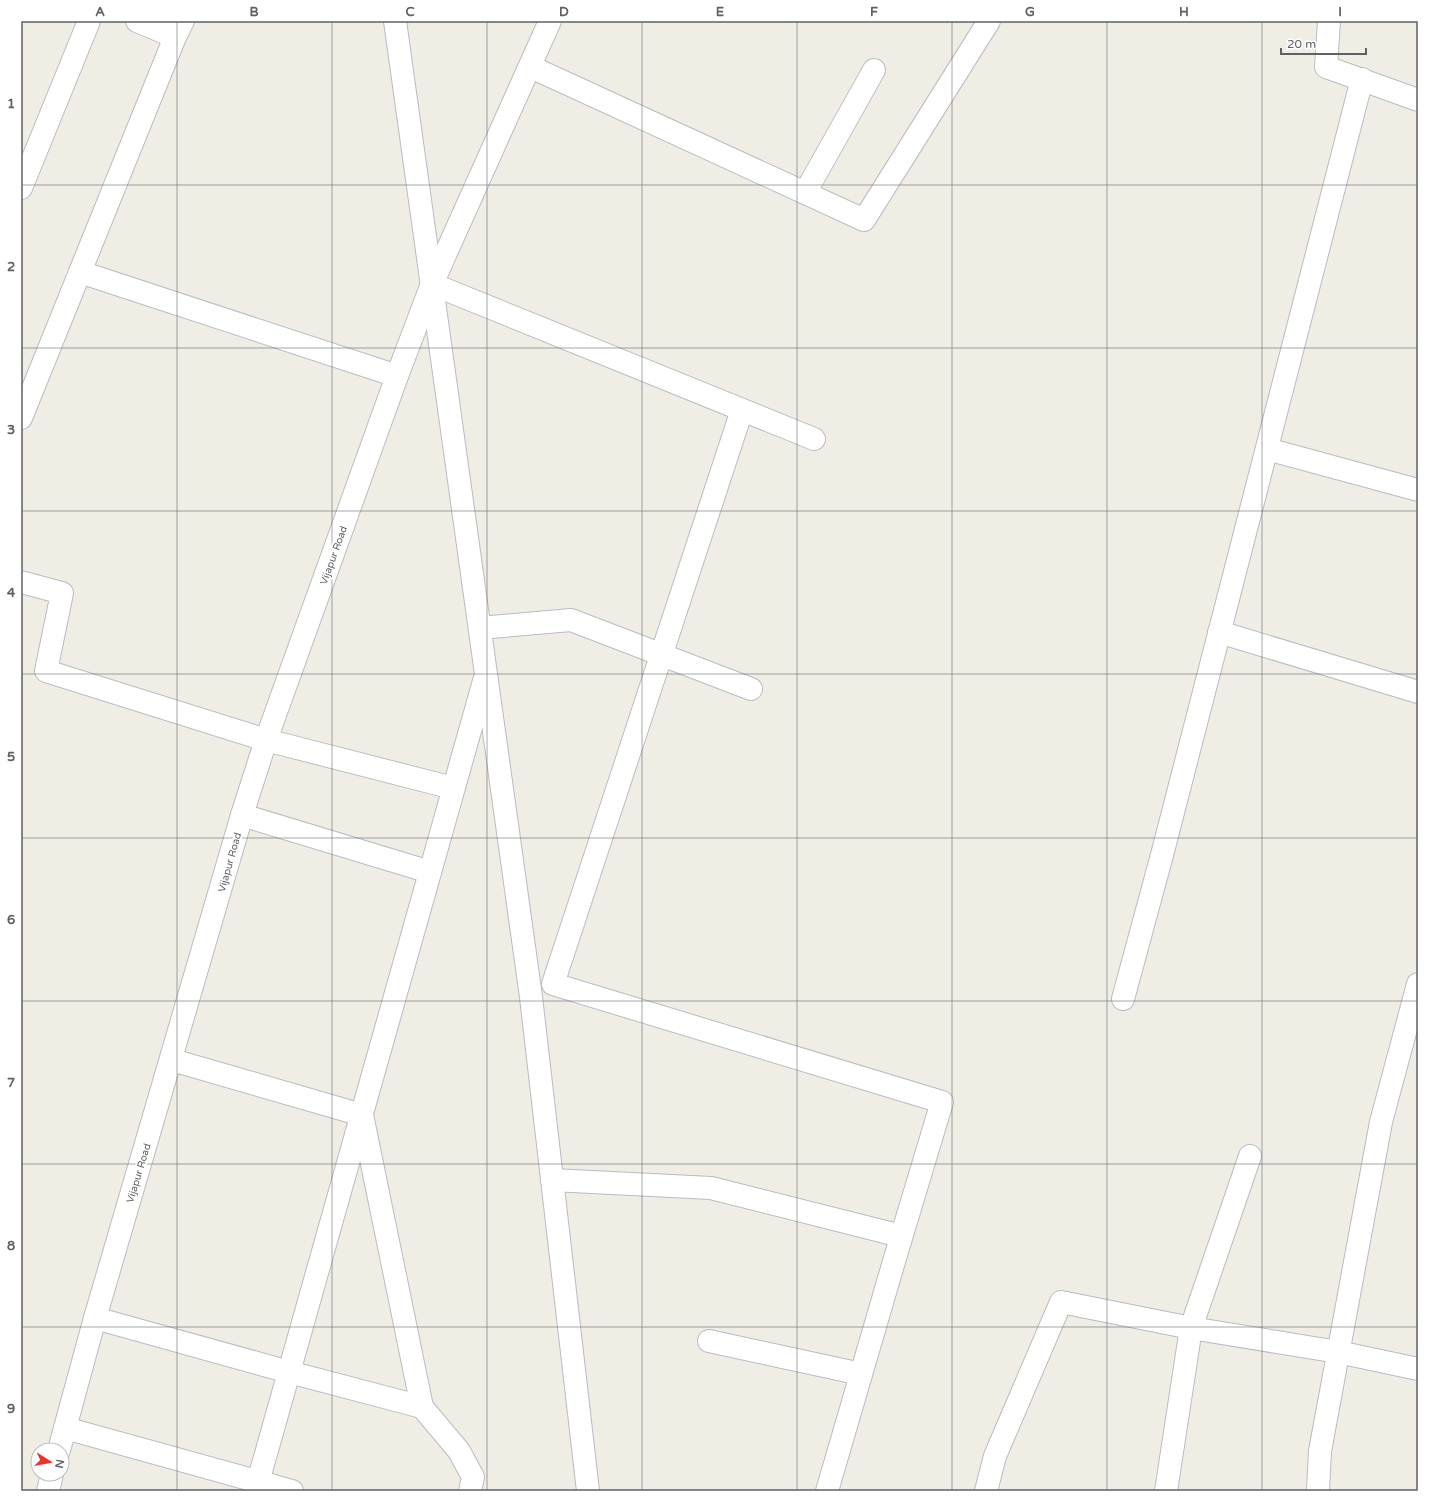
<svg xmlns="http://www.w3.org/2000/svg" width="1439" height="1512" font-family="'Varela Round',sans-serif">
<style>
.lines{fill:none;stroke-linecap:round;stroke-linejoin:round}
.minor-casing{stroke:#b9bcc1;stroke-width:24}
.minor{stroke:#fff;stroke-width:22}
.grid{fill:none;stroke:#5c6166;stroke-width:1;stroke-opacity:0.55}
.labels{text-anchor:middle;stroke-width:4;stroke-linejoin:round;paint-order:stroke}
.street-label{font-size:10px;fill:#5c6166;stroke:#fff}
.neatline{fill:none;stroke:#5c6166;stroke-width:1.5}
.grid-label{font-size:13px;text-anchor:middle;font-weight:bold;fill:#5c6166}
</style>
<rect width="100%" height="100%" fill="#efede4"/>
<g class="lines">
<defs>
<g id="minor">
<path d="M137,21l38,16"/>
<path d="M395,21l136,976 57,494"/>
<path d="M1329,21l-3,46 92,33"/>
<path d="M531,67l333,153 125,-199"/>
<path d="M21,188l68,-167"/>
<path d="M805,193l69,-123"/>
<path d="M80,272l317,104"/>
<path d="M432,284l382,155"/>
<path d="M742,410l-189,574 389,118 -47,156 -68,233"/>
<path d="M21,418l154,-381 8,-16"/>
<path d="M1267,449l151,41"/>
<path d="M21,582l41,11 -16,78 220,69 187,48"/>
<path d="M480,628l91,-8 180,69"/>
<path d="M1219,632l199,60"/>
<path d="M242,815l188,57"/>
<path d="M1123,999l39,-144 200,-776"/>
<path d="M172,1060l190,55 60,292"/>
<path d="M552,1180l159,8 190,48"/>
<path d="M95,1318l194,54 133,35 37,44 14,26 -3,14"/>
<path d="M709,1341l152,33"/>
<path d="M65,1428l227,63"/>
<path d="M59,1450l36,-132 147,-503 24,-75 131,-364 35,-92 118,-263"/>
<path d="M258,1482l226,-801"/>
<path d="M48,1491l4,-17"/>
<path d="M986,1491l9,-35 66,-154 130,26 147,24 80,17"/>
<path d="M1166,1491l25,-163 59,-172"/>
<path d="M1318,1491l2,-40 61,-329 37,-138"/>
</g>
</defs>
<use href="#minor" class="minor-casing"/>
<use href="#minor" class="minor"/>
</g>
<path class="grid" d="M177,21v1470M332,21v1470M487,21v1470M642,21v1470M797,21v1470M952,21v1470M1107,21v1470M1262,21v1470M21,185h1397M21,348h1397M21,511h1397M21,674h1397M21,838h1397M21,1001h1397M21,1164h1397M21,1327h1397"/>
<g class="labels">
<g class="street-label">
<text transform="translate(333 555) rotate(-70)" y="4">Vijapur Road</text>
<text transform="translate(229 862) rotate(-74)" y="4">Vijapur Road</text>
<text transform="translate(138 1173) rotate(-73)" y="4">Vijapur Road</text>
</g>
</g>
<rect width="1439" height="1512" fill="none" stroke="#ffffff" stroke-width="44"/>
<g transform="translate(50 1462) rotate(101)"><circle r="19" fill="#ffffff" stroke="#bec0c2"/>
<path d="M0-3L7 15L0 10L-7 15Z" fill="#f0322a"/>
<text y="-6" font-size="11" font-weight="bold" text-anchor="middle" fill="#5c6166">N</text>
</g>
<path d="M1281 48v6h85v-6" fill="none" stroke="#5c6166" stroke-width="2"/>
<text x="1287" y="48" font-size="12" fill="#5c6166" stroke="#ffffff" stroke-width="3" paint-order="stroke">20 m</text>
<rect x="22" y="22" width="1395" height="1468" class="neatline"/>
<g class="grid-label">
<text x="100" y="16">A</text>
<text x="254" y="16">B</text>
<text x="410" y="16">C</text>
<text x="564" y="16">D</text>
<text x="720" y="16">E</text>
<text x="874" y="16">F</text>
<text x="1030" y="16">G</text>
<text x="1184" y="16">H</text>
<text x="1340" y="16">I</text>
<text x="11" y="108">1</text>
<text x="11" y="271">2</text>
<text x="11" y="434">3</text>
<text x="11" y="597">4</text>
<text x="11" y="761">5</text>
<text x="11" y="924">6</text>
<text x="11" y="1087">7</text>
<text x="11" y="1250">8</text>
<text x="11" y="1413">9</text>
</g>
</svg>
